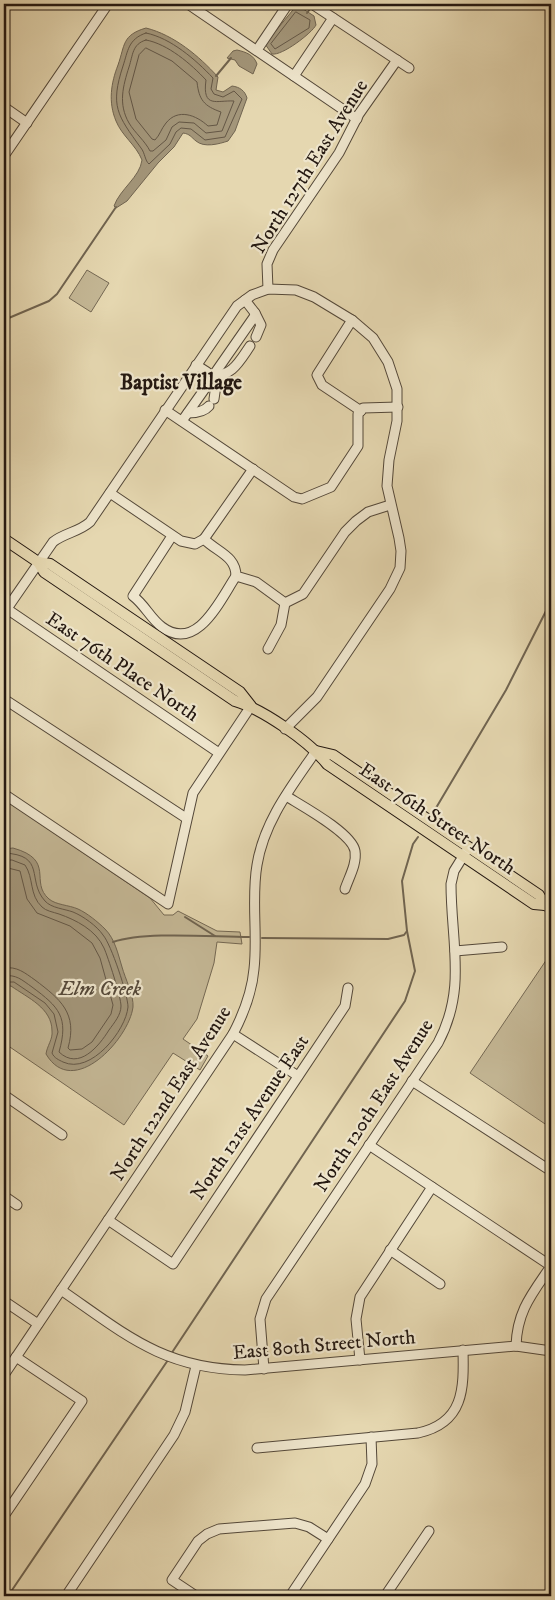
<svg xmlns="http://www.w3.org/2000/svg" width="555" height="1600" font-family="'IM FELL DW Pica',serif">
<style>
.green{fill:#c4b795;stroke:#746853}
.water{fill:#a3967a;stroke:#706450}
.lines{fill:none;stroke-linecap:round;stroke-linejoin:round}
.shore{stroke:#645746;stroke-width:1}
.stream{stroke:#706450;stroke-width:2}
.minor-casing{stroke:#544839;stroke-width:11}
.major-casing{stroke:#241811;stroke-width:12}
.minor{stroke:#eee5cc;stroke-width:9}
.major{stroke:#e5d7b0;stroke-width:10}
.labels{text-anchor:middle;stroke-width:4.5;stroke-linejoin:round;paint-order:stroke}
.street-label{font-size:20px;fill:#241811;stroke:#eee5cc}
.park-label{font-size:20px;font-style:italic;fill:#544839;stroke:#eee5cc}
.neighbourhood-label{font-size:21px;font-weight:bold;fill:#241811;stroke:#eee5cc}
</style>
<rect width="100%" height="100%" fill="#e5d7b0"/>
<filter id="stains"><feTurbulence type="fractalNoise" baseFrequency=".004" numOctaves="4"/><feColorMatrix values="0 0 0 0 .2 0 0 0 0 .09 0 0 0 0 .02 0 0 0 .5 -.17"/></filter>
<radialGradient id="worn" r=".72"><stop offset=".6" stop-color="#630" stop-opacity="0"/><stop offset="1" stop-color="#630" stop-opacity=".3"/></radialGradient>
<g class="green">
<path d="M87,270l22,13 -18,29 -22,-14z"/>
<path d="M5,800l145,98 14,17h9l5,-4 39,20 23,1 2,12 -25,-2 -3,21 -17,56 -14,20 25,17 -8,14 -27,-17 -49,72 -120,-82z"/>
<path d="M551,953v175l-81,-55z"/>
</g>
<g class="water">
<path d="M297,5l17,11 2,9c-4,8 -34,31 -44,29l-7,-10z"/>
<path d="M146,28c28,7 53,28 72,49l-2,13 7,2 9,-6c8,1 13,5 15,12l-12,33 -7,10c-9,3 -24,7 -32,0 -5,-4 -6,-7 -13,-8l-9,14 -16,16 -31,38 -11,7 -2,-2c6,-17 26,-29 28,-46 -6,-15 -20,-24 -26,-39 -8,-19 -5,-38 2,-56 7,-20 4,-30 28,-37z"/>
<path d="M237,50c9,2 17,5 20,14l-4,10 -14,-8 -4,-6 -8,-2 6,-7z"/>
<path d="M13,848c43,12 16,34 36,51 7,6 20,6 29,10 9,4 20,13 27,20 10,10 13,25 17,38 3,11 12,29 11,40 -4,32 -60,93 -87,47 1,-8 7,-15 6,-23 0,-23 -24,-33 -41,-45l-7,1v-138z"/>
</g>
<g class="lines">
<g class="shore">
<path d="M296,12l14,8 -1,8 -34,21 -4,-5z"/>
<path d="M146,33c25,5 50,27 67,45l-2,11 3,5 9,3 11,-6 8,8 -17,38 -20,3 -14,-11 -10,-1 -5,4 -6,12 -21,20c-4,-3 -4,-11 -8,-16 -24,-33 -31,-42 -18,-82 5,-15 5,-27 23,-33z"/>
<path d="M146,40c22,4 45,24 60,40 -4,29 11,20 28,21l-12,30 -16,2 -12,-10 -15,-1 -7,5 -6,13 -13,11h-3c-5,-10 -15,-18 -21,-28 -11,-19 -6,-37 0,-56 4,-12 3,-23 17,-27z"/>
<path d="M146,48l26,13 25,21c2,18 7,24 24,30l-4,13 -9,1c-12,-11 -30,-18 -42,-3 -5,6 -6,12 -11,17l-3,-1 -16,-20 -7,-27 10,-37z"/>
<path d="M4,853c43,2 22,27 41,48 6,7 20,8 28,11 10,4 24,14 30,23 8,9 25,60 25,72 -2,23 -37,68 -65,55 -4,-2 -9,-4 -11,-9l6,-21 -4,-18 -9,-11 -31,-21h-10"/>
<path d="M4,860h8l13,5c9,13 4,30 17,42 4,4 11,5 17,7 17,6 37,16 45,34 4,9 17,49 17,58 0,9 -7,17 -12,24 -10,16 -30,41 -50,22 10,-35 0,-45 -27,-65 -10,-7 -16,-13 -28,-11"/>
<path d="M4,867l16,4 7,28 10,14 33,13 22,17 8,15 13,47 -2,9 -19,28 -10,7 -12,1 -2,-2c10,-35 -8,-49 -33,-68 -10,-7 -18,-14 -31,-12"/>
</g>
<g class="stream">
<path d="M307,13l3,-4"/>
<path d="M216,76l15,-18"/>
<path d="M4,320l45,-19 8,-7 59,-87"/>
<path d="M433,813l73,-123 41,-81 4,-2"/>
<path d="M185,917l30,19"/>
<path d="M262,938l126,1 16,-4 3,-4"/>
<path d="M113,942c33,-11 99,-5 136,-5"/>
<path d="M171,1354l234,-353 10,-30 -8,-40 -5,-50 11,-37 5,-7"/>
<path d="M8,1596l160,-236"/>
</g>
<defs>
<g id="minor">
<path d="M188,4l169,115"/>
<path d="M312,4l97,64"/>
<path d="M257,50l31,-46"/>
<path d="M294,76l39,-58"/>
<path d="M4,107l23,16"/>
<path d="M4,156l104,-152"/>
<path d="M268,289l-1,-25 6,-14 66,-97 20,-39 38,-54"/>
<path d="M255,313l6,12 -5,12"/>
<path d="M352,320l-35,55 5,10 39,26"/>
<path d="M210,376c22,1 29,-14 40,-30"/>
<path d="M214,399l2,-14 -6,-10 5,-2 39,-56 1,-4 -10,-13"/>
<path d="M165,410l129,87 8,2 29,-12 27,-41v-32l5,-6 35,-1"/>
<path d="M188,413c8,0 16,-1 21,-7"/>
<path d="M182,421l29,-41 -4,-8 -11,-7"/>
<path d="M110,493l71,48 14,3 9,-5c13,13 32,17 32,37l20,6 29,21"/>
<path d="M172,536l-39,60c12,9 17,22 29,31 35,26 58,-27 74,-51"/>
<path d="M204,539l49,-70"/>
<path d="M7,609l212,144"/>
<path d="M4,613l49,-71c11,-9 26,-10 37,-20l147,-216 15,-11 16,-6 28,1 18,7 38,23 21,18 15,24 9,27v32l-8,39 -2,26 12,52 2,13 -1,17 -10,21 -73,108 -32,32"/>
<path d="M268,649l13,-24 4,-22 18,-9 42,-62 11,-11 12,-9 22,-7"/>
<path d="M4,699l182,119"/>
<path d="M4,794l164,110 25,-111 58,-87"/>
<path d="M286,796c16,10 66,37 69,55 2,13 -6,26 -10,38"/>
<path d="M455,951l47,-4"/>
<path d="M233,1034l65,42"/>
<path d="M412,1081l139,90"/>
<path d="M4,1095l58,40"/>
<path d="M369,1145l182,121"/>
<path d="M4,1196l13,9"/>
<path d="M108,1220l65,44 172,-258 3,-18"/>
<path d="M390,1250l50,34"/>
<path d="M61,1290c64,44 102,79 184,80l271,-24 35,5"/>
<path d="M4,1301l34,23"/>
<path d="M516,1346c1,-35 16,-52 35,-80"/>
<path d="M360,1360l-4,-41 4,-22 72,-110"/>
<path d="M264,1369l-4,-50 6,-20 172,-256c29,-54 13,-101 13,-159l3,-13 13,-21"/>
<path d="M4,1375l229,-341c11,-21 19,-42 21,-65 4,-35 -3,-70 3,-104 7,-44 35,-79 59,-114"/>
<path d="M257,1448l161,-15c46,-10 46,-44 45,-83"/>
<path d="M4,1516l78,-115 -66,-44"/>
<path d="M66,1596l108,-161 11,-23 11,-46"/>
<path d="M196,1596l-24,-16 26,-39 9,-7 12,-5 76,-6 14,4 19,12"/>
<path d="M290,1596l75,-112 7,-20 -1,-27"/>
<path d="M385,1596l44,-65"/>
</g>
<g id="major">
<path d="M4,539l34,23 12,2 190,128 11,14"/>
<path d="M38,562l6,10 191,129c27,8 74,40 92,63l207,140 11,1 6,3"/>
<path d="M316,751l17,4 206,140 6,10"/>
</g>
</defs>
<use href="#minor" class="minor-casing"/>
<use href="#major" class="major-casing"/>
<use href="#minor" class="minor"/>
<use href="#major" class="major"/>
</g>
<g class="labels">
<g class="street-label">
<text transform="translate(309 166) rotate(-58)" y="7">North 127th East Avenue</text>
<text transform="translate(123 666) rotate(34)" y="7">East 76th Place North</text>
<text transform="translate(438 818) rotate(34)" y="7">East 76th Street North</text>
<text transform="translate(170 1093) rotate(-57)" y="7">North 122nd East Avenue</text>
<text transform="translate(373 1105) rotate(-57)" y="7">North 120th East Avenue</text>
<text transform="translate(249 1117) rotate(-56)" y="7">North 121st Avenue East</text>
<text transform="translate(324 1344) rotate(-5)" y="7">East 80th Street North</text>
</g>
<g class="park-label">
<text x="100" y="995">Elm Creek</text>
</g>
<g class="neighbourhood-label">
<text x="181" y="389">Baptist Village</text>
</g>
</g>
<rect width="555" height="1600" fill="none" stroke="#e5d7b0" stroke-width="20"/>
<rect x="5" y="5" width="545" height="1590" fill="none" stroke="#241811" stroke-width="2.5"/>
<rect x="10" y="10" width="535" height="1580" fill="none" stroke="#241811"/>
<rect width="100%" height="100%" filter="url(#stains)"/>
<rect width="100%" height="100%" fill="url(#worn)"/>
</svg>
